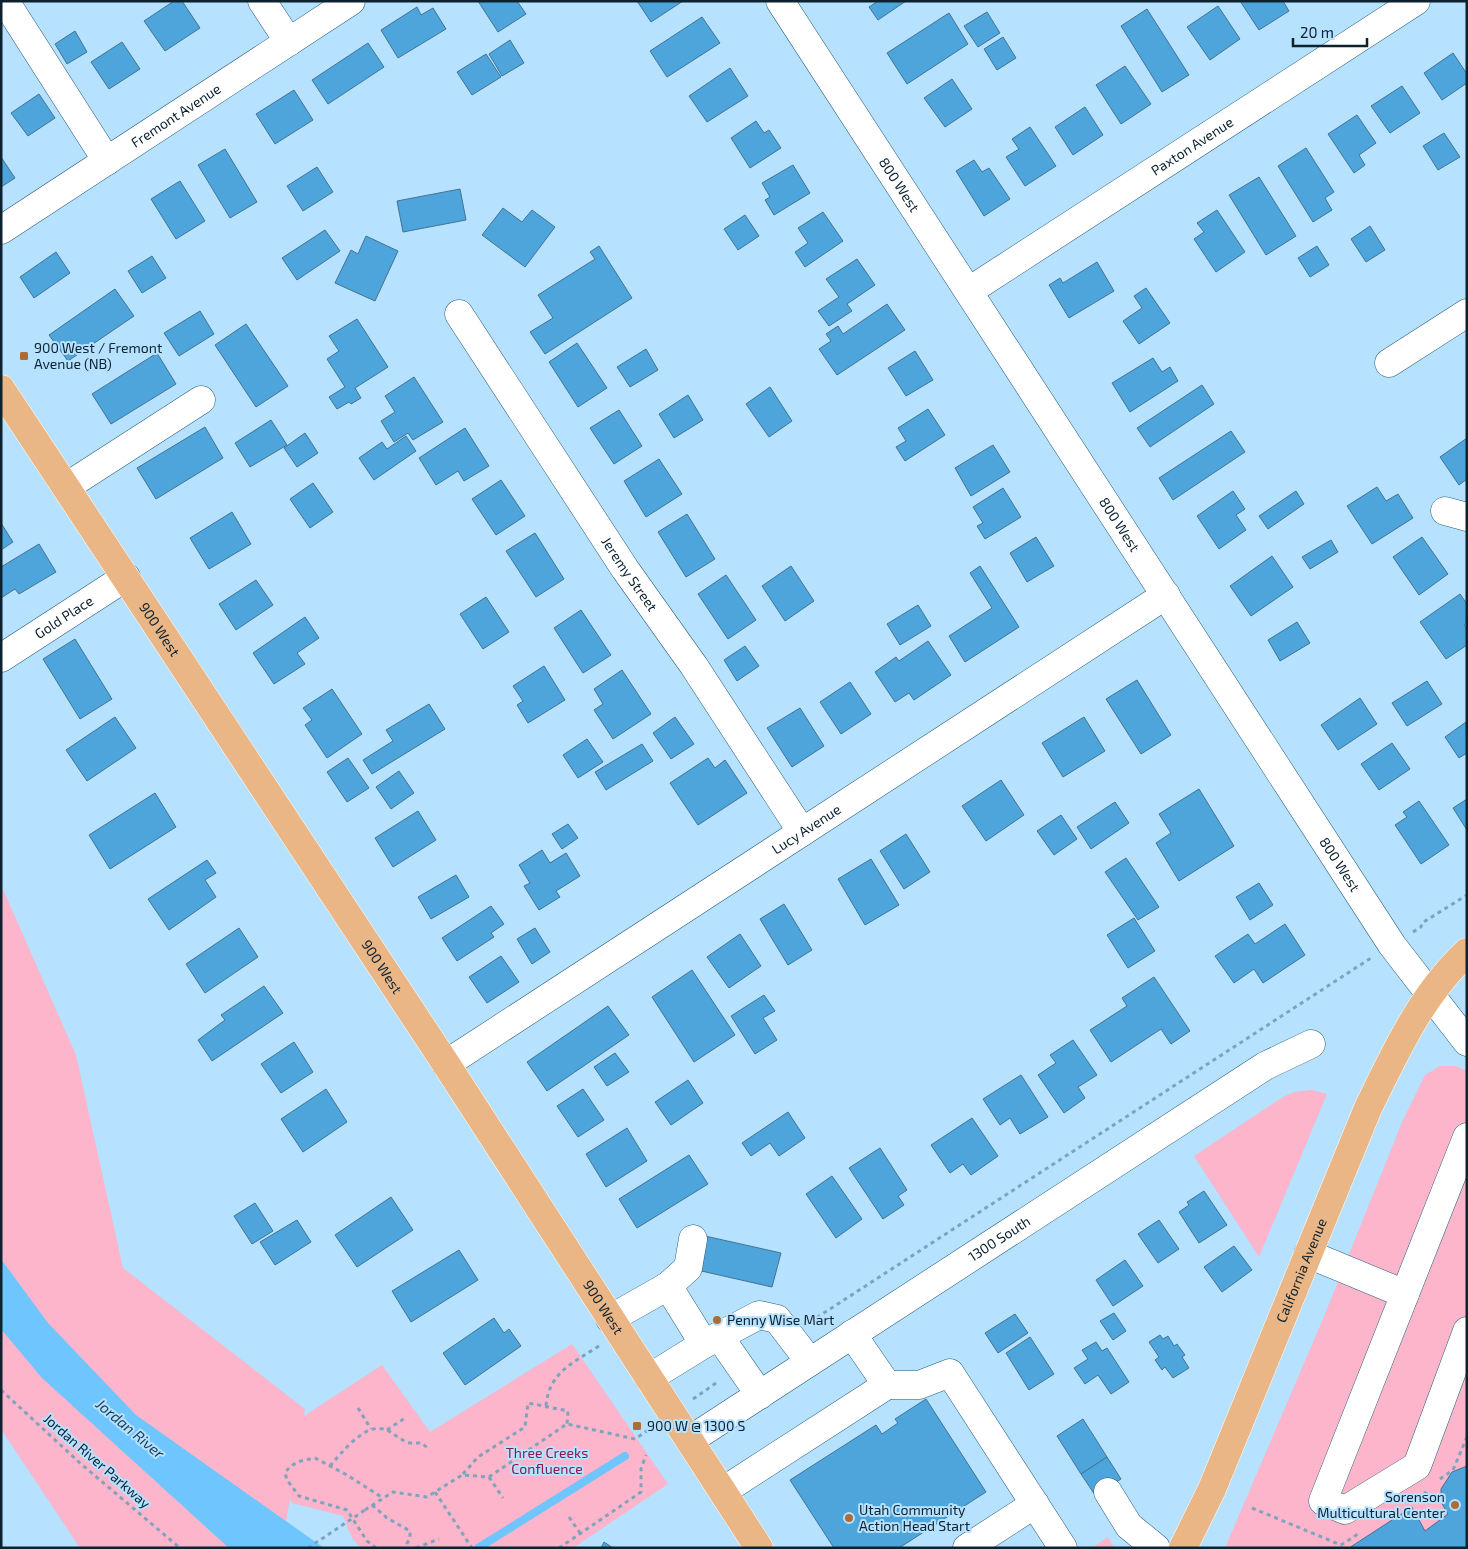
<svg xmlns="http://www.w3.org/2000/svg" width="1468" height="1549" font-family="'Exo 2',sans-serif">
<style>
.green{fill:#fdb5cb}
.water{fill:#6fc6fe}
.lines{fill:none;stroke-linecap:round;stroke-linejoin:round}
.stream{stroke:#6fc6fe;stroke-width:8}
.building{fill:#4da5db;stroke:#417495}
.minor-casing{stroke:#2b5e7e;stroke-width:29}
.major-casing{stroke:#fff;stroke-width:29}
.path{stroke:#7fa3bc;stroke-width:3;stroke-dasharray:4 4;stroke-linecap:butt}
.minor{stroke:#fff;stroke-width:28}
.major{stroke:#ebb686;stroke-width:28}
.path-bridge{stroke:#7fa3bc;stroke-width:3;stroke-dasharray:4 4;stroke-linecap:butt}
.poi-dot{fill:#ac6c35;stroke:#b6e1ff;stroke-width:2}
.labels{text-anchor:middle;stroke-width:4;stroke-linejoin:round;paint-order:stroke}
.street-label{font-size:14px;fill:#0c222f;stroke:#b6e1ff}
.poi-label{font-size:14px;fill:#0c222f;stroke:#b6e1ff;text-anchor:start}
.park-label{font-size:14px;fill:#871d4c;stroke:#b6e1ff}
.water-label{font-size:15px;font-style:italic;fill:#173d54;stroke:#b6e1ff}
</style>
<rect width="100%" height="100%" fill="#b6e1ff"/>
<g class="green">
<path d="M1,885l75,170 47,213 182,141 -1,7 78,-51 48,67 142,-88 96,140 -95,64h-212l-9,-10 -9,-22 -51,-13 -2,-4 -9,49h-201l-79,-119z"/>
<path d="M1440,1066h16l11,5v477h-242l98,-229 80,-199 22,-45z"/>
<path d="M1312,1090l15,4 -68,163 -65,-101 89,-59 11,-5z"/>
<path d="M1108,1537l6,11h-22z"/>
</g>
<path class="water" d="M1,1259l47,64 88,92 188,133h-95l-187,-170 -41,-49z"/>
<g class="lines">
<path class="stream" d="M478,1548l147,-92"/>
</g>
<g class="building">
<path d="M174,1h8l18,27 -35,23 -21,-30z"/>
<path d="M478,1h39l9,13 -28,18z"/>
<path d="M637,1h46l-32,21z"/>
<path d="M878,1h28l-28,19 -9,-13z"/>
<path d="M1240,1h43l6,10 -30,19z"/>
<path d="M1218,6l22,33 -30,21 -23,-33z"/>
<path d="M417,7l4,8 12,-7 13,21 -48,29 -17,-28z"/>
<path d="M1147,9l42,66 -27,17 -41,-66z"/>
<path d="M987,12l13,21 -22,14 -14,-21z"/>
<path d="M949,13l19,31 -61,40 -20,-31z"/>
<path d="M702,17l18,26 -53,34 -17,-26z"/>
<path d="M75,31l12,21 -20,12 -12,-20z"/>
<path d="M1003,37l13,21 -19,12 -13,-21z"/>
<path d="M510,40l14,23 -22,13 -13,-22z"/>
<path d="M122,42l18,27 -31,20 -18,-27z"/>
<path d="M368,43l16,24 -56,37 -16,-24z"/>
<path d="M1453,53l14,21v9l-25,17 -18,-27z"/>
<path d="M486,54l15,23 -29,18 -15,-23z"/>
<path d="M1125,66l26,38 -30,20 -25,-39z"/>
<path d="M730,68l18,28 -41,26 -18,-26z"/>
<path d="M952,79l20,30 -27,18 -21,-29z"/>
<path d="M1402,86l18,27 -30,20 -19,-27z"/>
<path d="M294,90l19,30 -38,24 -19,-30z"/>
<path d="M39,94l16,24 -27,18 -17,-23z"/>
<path d="M1085,107l18,28 -30,20 -18,-28z"/>
<path d="M1357,115l19,28 -17,12 6,10 -11,8 -26,-39z"/>
<path d="M756,121l8,12 5,-3 12,18 -31,20 -19,-30z"/>
<path d="M1030,127l26,39 -31,20 -19,-29 13,-8 -7,-10z"/>
<path d="M1444,133l16,24 -22,13 -15,-24z"/>
<path d="M1306,148l28,44 -9,6 7,12 -19,12 -35,-56z"/>
<path d="M225,149l32,53 -27,16 -32,-53z"/>
<path d="M1,157l14,21 -14,9z"/>
<path d="M974,160l8,12 7,-4 21,31 -26,17 -28,-45z"/>
<path d="M793,165l17,28 -36,22 -9,-15 5,-3 -8,-14z"/>
<path d="M317,167l16,25 -30,19 -16,-25z"/>
<path d="M1259,177l37,59 -30,19 -37,-60z"/>
<path d="M180,181l25,40 -29,18 -25,-40z"/>
<path d="M460,189l6,31 -63,12 -6,-31z"/>
<path d="M503,208l19,14 10,-12 23,17 -30,40 -43,-32z"/>
<path d="M1217,210l28,42 -29,20 -22,-33 10,-7 -7,-9z"/>
<path d="M823,212l20,29 -38,26 -10,-15 13,-9 -10,-15z"/>
<path d="M745,215l14,21 -21,14 -14,-21z"/>
<path d="M1370,226l15,24 -19,12 -15,-23z"/>
<path d="M325,230l15,21 -43,29 -15,-22z"/>
<path d="M366,236l32,15 -23,50 -40,-18 16,-33 7,4z"/>
<path d="M599,246l33,52 -87,56 -15,-22 23,-14 -15,-23 57,-36 -5,-7z"/>
<path d="M1317,246l12,19 -19,12 -12,-19z"/>
<path d="M56,252l14,21 -36,25 -14,-21z"/>
<path d="M152,256l14,22 -24,15 -14,-22z"/>
<path d="M857,259l18,26 -28,19 5,7 -23,15 -11,-15 21,-14 -13,-18z"/>
<path d="M1097,262l17,29 -45,27 -20,-33 11,-7 3,5z"/>
<path d="M1146,288l24,35 -31,21 -16,-23 19,-13 -8,-12z"/>
<path d="M115,289l19,27 -66,45 -19,-26z"/>
<path d="M887,304l18,26 -68,45 -18,-26 12,-8 -5,-7 12,-8 5,8z"/>
<path d="M200,311l14,23 -35,22 -15,-23z"/>
<path d="M357,319l31,48 -33,21 6,10 -10,6 -2,-2 -12,7 -8,-12 16,-10 -18,-28 12,-8 -10,-15z"/>
<path d="M246,324l42,62 -32,21 -41,-62z"/>
<path d="M577,343l30,45 -29,19 -29,-45z"/>
<path d="M646,349l12,21 -28,17 -13,-20z"/>
<path d="M915,351l18,29 -27,16 -18,-28z"/>
<path d="M157,353l19,31 -65,40 -19,-30z"/>
<path d="M1153,358l9,14 8,-5 8,14 -48,31 -18,-29z"/>
<path d="M414,377l29,45 -30,18 -5,-7 -14,9 -13,-21 14,-9 -10,-16z"/>
<path d="M1202,385l12,19 -64,43 -13,-19z"/>
<path d="M770,387l22,34 -23,16 -23,-33z"/>
<path d="M688,395l15,25 -29,18 -15,-24z"/>
<path d="M928,409l17,26 -40,26 -9,-14 10,-6 -8,-13z"/>
<path d="M619,410l23,36 -28,18 -24,-36z"/>
<path d="M271,420l16,25 -37,22 -15,-24z"/>
<path d="M205,427l18,31 -67,41 -19,-31z"/>
<path d="M465,428l24,38 -25,15 -6,-10 -22,14 -17,-27z"/>
<path d="M1231,431l14,21 -72,48 -14,-22z"/>
<path d="M305,433l13,20 -21,14 -13,-19z"/>
<path d="M406,436l10,15 -42,29 -15,-22 23,-16 5,7z"/>
<path d="M1467,438v41l-8,6 -19,-28z"/>
<path d="M993,445l17,27 -39,24 -16,-28z"/>
<path d="M659,459l23,35 -36,23 -22,-36z"/>
<path d="M501,480l24,36 -29,19 -24,-36z"/>
<path d="M313,483l20,29 -23,16 -20,-29z"/>
<path d="M1377,487l9,14 12,-7 15,24 -41,26 -25,-38z"/>
<path d="M1003,488l18,29 -36,22 -8,-13 6,-3 -10,-16z"/>
<path d="M1233,491l12,18 -9,6 10,15 -27,19 -22,-33z"/>
<path d="M1296,491l8,13 -36,25 -9,-13z"/>
<path d="M232,512l19,32 -42,25 -19,-31z"/>
<path d="M687,514l28,45 -29,18 -28,-45z"/>
<path d="M1,523l12,19 -12,8z"/>
<path d="M535,533l29,46 -28,18 -30,-46z"/>
<path d="M1036,537l18,29 -27,16 -17,-29z"/>
<path d="M1422,537l26,37 -29,21 -26,-38z"/>
<path d="M1331,540l7,12 -28,17 -8,-12z"/>
<path d="M39,544l17,28 -37,22 -4,-5 -14,9v-31z"/>
<path d="M1272,556l21,31 -42,29 -21,-30z"/>
<path d="M791,566l23,35 -29,20 -23,-35z"/>
<path d="M980,566l39,61 -54,35 -16,-26 43,-28 -22,-35z"/>
<path d="M726,575l30,45 -28,19 -30,-45z"/>
<path d="M256,580l17,25 -37,25 -17,-26z"/>
<path d="M1460,594l7,10v19l-3,2 3,3v17l-21,14 -26,-37z"/>
<path d="M486,597l23,35 -26,17 -23,-35z"/>
<path d="M918,605l13,21 -31,19 -13,-21z"/>
<path d="M581,610l30,45 -28,18 -29,-45z"/>
<path d="M305,617l14,21 -22,15 8,11 -31,20 -21,-31z"/>
<path d="M1297,622l13,21 -30,18 -12,-21z"/>
<path d="M75,639l37,60 -32,20 -37,-60z"/>
<path d="M928,641l23,34 -37,25 -5,-7 -14,9 -20,-30 21,-15 3,4z"/>
<path d="M745,646l14,20 -22,15 -13,-21z"/>
<path d="M544,666l21,34 -37,23 -11,-18 6,-4 -10,-15z"/>
<path d="M622,670l29,44 -38,25 -19,-29 9,-6 -9,-15z"/>
<path d="M1137,680l34,55 -30,19 -35,-55z"/>
<path d="M1427,681l15,23 -35,22 -15,-23z"/>
<path d="M850,682l21,32 -30,20 -21,-32z"/>
<path d="M332,689l30,45 -35,24 -22,-33 7,-5 -9,-12z"/>
<path d="M1360,698l17,26 -39,26 -17,-25z"/>
<path d="M429,704l16,25 -73,45 -9,-14 30,-19 -7,-11z"/>
<path d="M800,708l24,38 -32,21 -25,-39z"/>
<path d="M115,717l21,31 -49,33 -21,-31z"/>
<path d="M675,717l19,27 -23,15 -18,-26z"/>
<path d="M1084,717l21,34 -42,26 -21,-34z"/>
<path d="M1466,722l1,31 -8,5 -14,-21z"/>
<path d="M587,739l16,23 -25,16 -15,-23z"/>
<path d="M1392,743l18,26 -31,21 -18,-26z"/>
<path d="M642,744l11,17 -47,29 -11,-18z"/>
<path d="M348,758l21,30 -22,14 -20,-30z"/>
<path d="M708,758l7,10 10,-8 22,33 -49,32 -28,-42z"/>
<path d="M399,771l15,22 -23,16 -15,-22z"/>
<path d="M1001,780l23,35 -38,26 -24,-35z"/>
<path d="M1199,789l35,57 -55,35 -23,-38 15,-10 -12,-19z"/>
<path d="M155,793l21,34 -66,42 -21,-34z"/>
<path d="M1467,799v31l-14,-22z"/>
<path d="M1419,801l30,44 -28,19 -26,-39 12,-8 -4,-5z"/>
<path d="M1115,802l14,21 -38,26 -14,-22z"/>
<path d="M418,811l18,29 -43,27 -18,-29z"/>
<path d="M1061,815l16,24 -23,16 -17,-24z"/>
<path d="M568,824l10,14 -16,11 -10,-15z"/>
<path d="M906,834l24,38 -26,17 -24,-38z"/>
<path d="M542,850l8,13 16,-10 14,23 -24,15 4,6 -21,13 -15,-24 6,-3 -11,-18z"/>
<path d="M1126,858l33,49 -21,13 -33,-48z"/>
<path d="M871,859l28,46 -34,20 -27,-46z"/>
<path d="M207,860l9,13 -11,7 11,17 -47,33 -21,-31z"/>
<path d="M456,875l13,22 -38,22 -13,-22z"/>
<path d="M1259,883l14,22 -23,15 -14,-23z"/>
<path d="M784,904l28,46 -24,15 -28,-46z"/>
<path d="M491,906l13,18 -13,9 3,4 -37,24 -15,-23z"/>
<path d="M1134,918l21,33 -27,17 -21,-33z"/>
<path d="M1285,924l20,31 -42,28 -9,-14 -20,14 -19,-27 33,-22 7,10z"/>
<path d="M239,928l19,29 -53,36 -19,-29z"/>
<path d="M535,928l15,24 -18,12 -15,-25z"/>
<path d="M740,934l21,32 -32,22 -22,-31z"/>
<path d="M501,956l18,26 -32,21 -18,-26z"/>
<path d="M692,970l43,65 -41,27 -42,-65z"/>
<path d="M1154,977l36,54 -19,13 -10,-15 -50,33 -21,-32 37,-24 -5,-8z"/>
<path d="M264,986l19,27 -71,48 -14,-21 27,-20 -4,-5z"/>
<path d="M764,995l11,16 -12,7 14,22 -22,14 -24,-38z"/>
<path d="M608,1006l21,29 -82,56 -20,-29z"/>
<path d="M1073,1040l24,35 -19,12 7,11 -21,15 -26,-38 18,-12 -6,-8z"/>
<path d="M294,1042l19,30 -32,21 -20,-29z"/>
<path d="M615,1053l14,19 -22,14 -13,-19z"/>
<path d="M1021,1075l27,42 -28,17 -10,-16 -10,7 -17,-26z"/>
<path d="M688,1080l15,23 -32,22 -16,-23z"/>
<path d="M326,1089l21,33 -44,30 -22,-33z"/>
<path d="M583,1089l21,31 -26,17 -21,-31z"/>
<path d="M788,1112l17,26 -26,18 -9,-13 -19,13 -9,-13z"/>
<path d="M972,1118l26,38 -27,19 -8,-11 -13,9 -19,-28z"/>
<path d="M627,1128l20,33 -41,26 -20,-33z"/>
<path d="M880,1148l27,42 -9,6 6,9 -21,14 -34,-51z"/>
<path d="M689,1155l19,29 -71,44 -18,-29z"/>
<path d="M832,1176l30,43 -26,19 -30,-44z"/>
<path d="M1204,1191l23,34 -28,18 -20,-31 10,-7 -2,-3z"/>
<path d="M391,1197l22,33 -56,37 -22,-32z"/>
<path d="M255,1203l18,28 -21,13 -18,-28z"/>
<path d="M297,1220l14,22 -36,23 -15,-23z"/>
<path d="M1159,1220l20,29 -21,14 -20,-29z"/>
<path d="M705,1236l76,17 -9,34 -75,-17z"/>
<path d="M1234,1246l18,24 -30,22 -18,-25z"/>
<path d="M459,1250l19,30 -67,42 -19,-31z"/>
<path d="M1125,1260l18,26 -30,20 -17,-26z"/>
<path d="M1114,1313l12,18 -13,9 -13,-19z"/>
<path d="M1015,1314l13,19 -30,20 -13,-20z"/>
<path d="M494,1318l10,15 5,-4 12,17 -56,39 -22,-32z"/>
<path d="M1160,1335l3,4 5,-3 6,10 3,-2 8,11 -3,2 7,11 -16,10 -8,-11 -3,3 -7,-10 4,-3 -10,-15z"/>
<path d="M1030,1337l24,37 -25,16 -23,-37z"/>
<path d="M1096,1342l6,9 5,-3 22,34 -18,12 -13,-19 -13,9 -11,-16 14,-9 -6,-9z"/>
<path d="M926,1399l60,93 -87,56h-65l-44,-68 86,-55 6,9 16,-11 -3,-4z"/>
<path d="M1083,1419l24,38 -26,17 -24,-38z"/>
<path d="M1107,1457l14,22 -26,16 -14,-21z"/>
<path d="M1467,1466v82h-118l63,-41 13,24 23,-17 -7,-12v-13l11,-17z"/>
<path d="M604,1542l9,6h-12z"/>
</g>
<g class="lines">
<defs>
<g id="minor">
<path d="M5,1l102,160"/>
<path d="M262,1l27,41"/>
<path id="s1" d="M780,1l612,944 75,97"/>
<path id="s2" d="M1,230l350,-229"/>
<path id="s3" d="M969,291l447,-290"/>
<path id="s4" d="M459,314l166,255 69,97 108,166"/>
<path d="M1389,363l78,-50"/>
<path d="M66,487l135,-87"/>
<path d="M1445,511l22,6"/>
<path id="s5" d="M1,658l125,-81"/>
<path id="s6" d="M446,1064l720,-469"/>
<path d="M1467,1137l-144,364 22,9 72,-44 50,-135"/>
<path d="M1308,1254l97,40"/>
<path d="M668,1286l20,-18 5,-29"/>
<path d="M610,1319l58,-33 36,58 -55,34"/>
<path d="M852,1334l35,51h32l31,-12 113,175"/>
<path d="M719,1336l41,59"/>
<path d="M704,1344l55,-29 18,4 33,43"/>
<path id="s7" d="M690,1440l575,-374 46,-22"/>
<path d="M723,1491l164,-106"/>
<path d="M1108,1492l21,34 27,22"/>
<path d="M967,1548l68,-44"/>
</g>
<g id="major">
<path id="s8" d="M1,389l445,675 313,484"/>
<path id="s9" d="M1183,1548l29,-59 156,-381c27,-55 53,-113 99,-156"/>
</g>
</defs>
<use href="#minor" class="minor-casing"/>
<use href="#major" class="major-casing"/>
<g class="path">
<path d="M1413,932l8,-5 1,-4 45,-28"/>
<path d="M810,1322l561,-364"/>
<path d="M1,1390l79,73 100,85"/>
<path d="M693,1399l26,-18"/>
<path d="M546,1406c3,-34 27,-43 53,-60"/>
<path d="M358,1408l13,21"/>
<path d="M387,1430l18,-12"/>
<path d="M330,1466c11,-13 34,-42 53,-37 9,2 15,10 24,13 9,4 12,-4 21,7"/>
<path d="M463,1474l15,-17 47,-30 3,-24 40,8 -1,13"/>
<path d="M489,1477l14,21"/>
<path d="M1440,1479l13,-9 14,-33"/>
<path d="M435,1492l37,56"/>
<path d="M1424,1492l17,10"/>
<path d="M372,1505l15,13 23,13v6l-5,11"/>
<path d="M1252,1508l89,37 17,-11"/>
<path d="M365,1510l28,-18 34,5 35,-22 27,2 78,-53 68,15 16,-11"/>
<path d="M569,1517l11,16"/>
<path d="M376,1548l-9,-7 -20,-31 -48,-14 -12,-16 -2,-7c7,-11 18,-13 30,-15l32,17 36,23"/>
<path d="M416,1548l23,-9"/>
<path d="M559,1548l82,-56v-23l5,-14"/>
</g>
<use href="#minor" class="minor"/>
<use href="#major" class="major"/>
<path class="path-bridge" d="M308,1548l57,-38"/>
</g>
<g class="poi-dot">
<rect x="19" y="351" width="10" height="10" rx="2.5"/>
<circle cx="717" cy="1320" r="5"/>
<rect x="632" y="1421" width="10" height="10" rx="2.5"/>
<circle cx="1455" cy="1505" r="5"/>
<circle cx="849" cy="1518" r="5"/>
</g>
<g class="labels">
<g class="street-label">
<text dy="5" stroke="none"><textPath href="#s2" startOffset="209">Fremont Avenue</textPath></text>
<text dy="5" stroke="none"><textPath href="#s3" startOffset="266">Paxton Avenue</textPath></text>
<text dy="5" stroke="none"><textPath href="#s1" startOffset="219">800 West</textPath></text>
<text dy="5" stroke="none"><textPath href="#s1" startOffset="624">800 West</textPath></text>
<text dy="5" stroke="none"><textPath href="#s4" startOffset="311">Jeremy Street</textPath></text>
<text dy="5" stroke="none"><textPath href="#s5" startOffset="75">Gold Place</textPath></text>
<text dy="5" stroke="none"><textPath href="#s8" startOffset="288">900 West</textPath></text>
<text dy="5" stroke="none"><textPath href="#s6" startOffset="430">Lucy Avenue</textPath></text>
<text dy="5" stroke="none"><textPath href="#s1" startOffset="1029">800 West</textPath></text>
<text dy="5" stroke="none"><textPath href="#s8" startOffset="692">900 West</textPath></text>
<text dy="5" stroke="none"><textPath href="#s7" startOffset="369">1300 South</textPath></text>
<text dy="5" stroke="none"><textPath href="#s9" startOffset="302">California Avenue</textPath></text>
<text dy="5" stroke="none"><textPath href="#s8" startOffset="1098">900 West</textPath></text>
<text transform="translate(97 1461) rotate(41)" y="5">Jordan River Parkway</text>
</g>
<g class="poi-label">
<text x="34" y="353">900 West / Fremont<tspan x="34" dy="16">Avenue (NB)</tspan></text>
<text x="727" y="1325">Penny Wise Mart</text>
<text x="647" y="1431">900 W @ 1300 S</text>
<text x="1445" y="1502" text-anchor="end">Sorenson<tspan x="1445" dy="16">Multicultural Center</tspan></text>
<text x="859" y="1515">Utah Community<tspan x="859" dy="16">Action Head Start</tspan></text>
</g>
<g class="park-label">
<text x="547" y="1458">Three Creeks<tspan x="547" dy="16">Confluence</tspan></text>
</g>
<g class="water-label">
<text transform="translate(130 1429) rotate(40)" y="5">Jordan River</text>
</g>
</g>
<rect width="1468" height="1549" fill="none" stroke="#0c222f" stroke-width="5"/>
<path d="M1293 38v8h74v-8" fill="none" stroke="#0c222f" stroke-width="2.5"/>
<text x="1300" y="38" font-size="15" fill="#0c222f" stroke="#b6e1ff" stroke-width="4" paint-order="stroke">20 m</text>
</svg>
